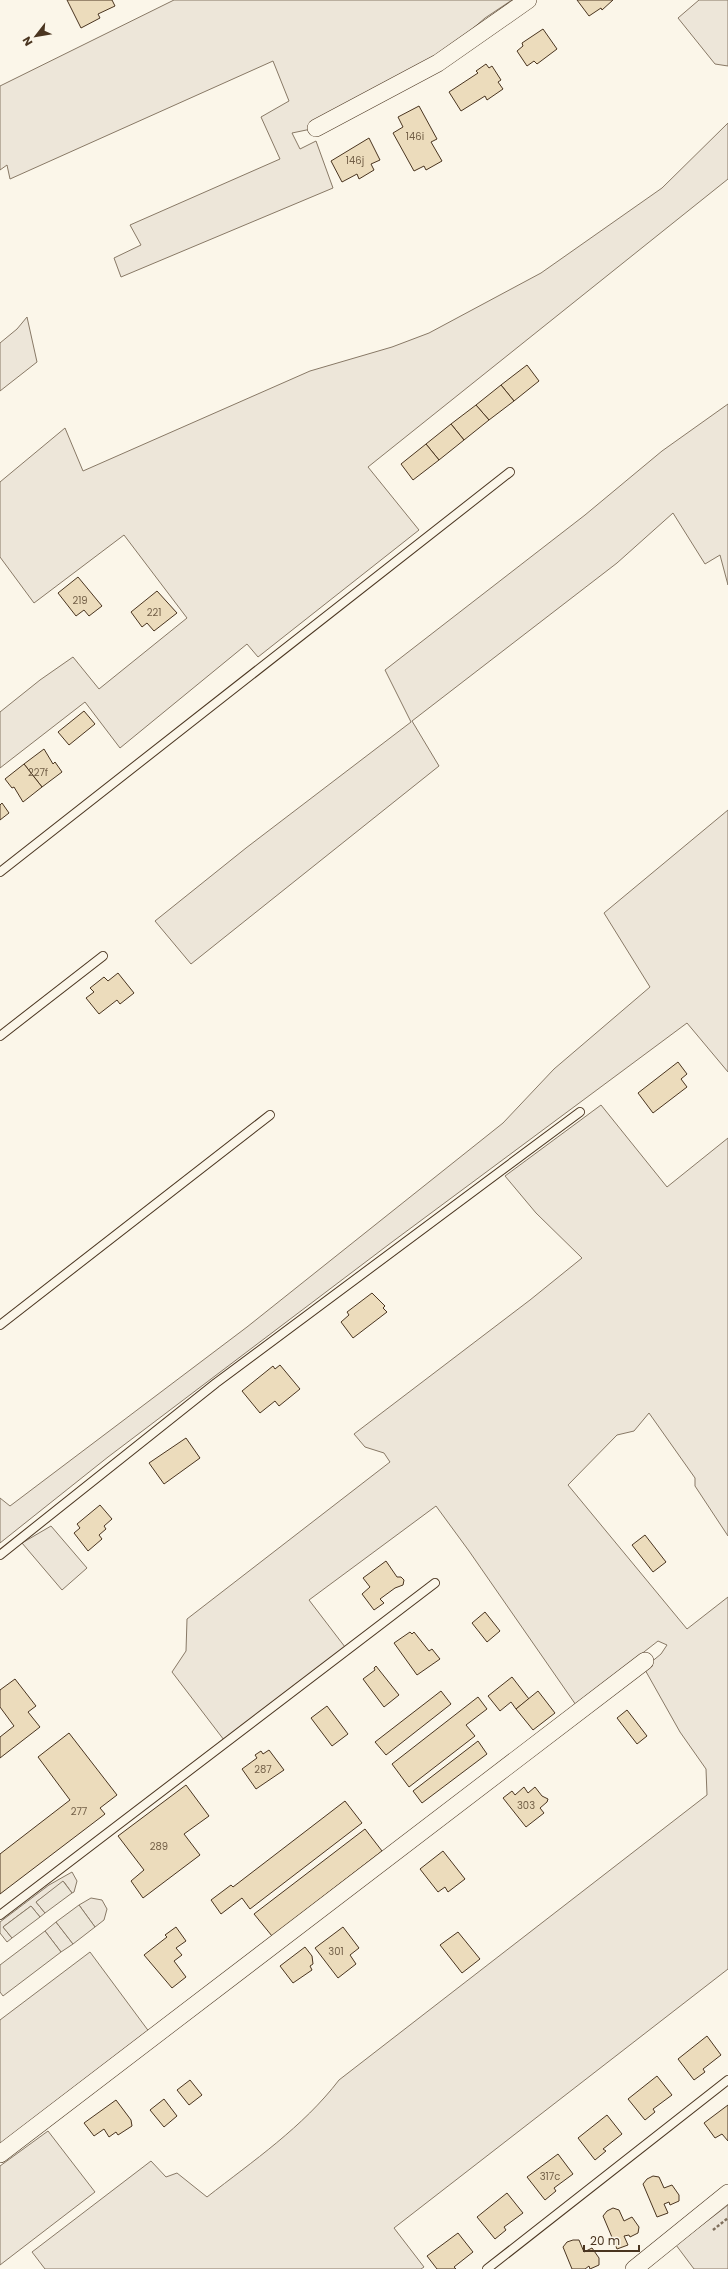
<svg xmlns="http://www.w3.org/2000/svg" width="728" height="2269" font-family="Poppins,sans-serif">
<style>
.green{fill:#ede6d9;stroke:#887966}
.parking{fill:#ede7d9;stroke:#887966}
.building{fill:#ecdcbc;stroke:#4a3520}
.lines{fill:none;stroke-linecap:round;stroke-linejoin:round}
.service-casing{stroke:#4a3520;stroke-width:10}
.minor-casing{stroke:#4a3520;stroke-width:18}
.path{stroke:#7f6f5c;stroke-width:2.5;stroke-dasharray:3 2;stroke-linecap:butt}
.service{stroke:#fbf6e9;stroke-width:8}
.minor{stroke:#fbf6e9;stroke-width:17}
.labels{text-anchor:middle;stroke-width:3;stroke-linejoin:round;paint-order:stroke}
.number-label{font-size:10px;fill:#725f47}
</style>
<rect width="100%" height="100%" fill="#fbf6e9"/>
<g class="green">
<path d="M174,0h338l-27,18 -30,26 -139,84 -24,5 8,16 16,-8 17,47 -212,89 -7,-19 27,-13 -11,-20 150,-66 -19,-42 28,-16 -16,-40 -263,118 -3,-14 -7,5v-84z"/>
<path d="M699,0h29v66l-13,-2 -37,-46z"/>
<path d="M728,123v56l-360,288 51,63 -161,127 -11,-13 -127,104 -35,-46 -85,66v-56l40,-32 33,-23 26,32 88,-71 -63,-83 -90,68 -34,-46v-75l65,-54 18,43 227,-100 82,-24 37,-14 112,-60 121,-85z"/>
<path d="M27,317l10,45 -37,29v-48l17,-14z"/>
<path d="M728,404v181l-8,-30 -15,9 -32,-51 -56,50 -205,158 27,45 -248,198 -36,-43 91,-73 165,-126 -26,-52 200,-155 77,-64z"/>
<path d="M728,810v262l-41,-49 -295,219 -284,215 -108,86v-45l10,8 237,-179 256,-204 51,-54 96,-82 -46,-74z"/>
<path d="M601,1105l66,82 61,-49v398l-33,-50v-8l-46,-65 -15,18 -17,4 -49,50 119,144 41,-32v372l-334,259 30,39 -3,2h-376l-13,-17 119,-91 15,16 11,-4 30,24c46,-36 96,-70 132,-117l368,-285 -1,-26 -26,-37 -36,-64 17,-14 6,-9 -9,-4 -82,64 -107,-154 -33,-45 -127,94 36,47 -121,93 -52,-68 14,-21 1,-32 203,-157 -6,-9 -19,-6 -11,-13 176,-134 52,-42 -46,-45 -31,-37z"/>
<path d="M51,1526l36,42 -25,22 -40,-47z"/>
<path d="M72,1872l5,9 -3,11 -2,1 -8,-11 -28,20 9,11 -5,4 -9,-11 -28,21 9,11 -5,4 -7,-9v-11l49,-37z"/>
<path d="M91,1898l11,2 5,9 -3,11 -9,7 -16,-22z"/>
<path d="M56,1922l17,22 -12,8 -16,-21z"/>
<path d="M90,1952l60,81 -150,114v-127z"/>
<path d="M48,2131l47,61 -95,73v-99z"/>
<path d="M728,2205v64h-34l-18,-24z"/>
</g>
<g class="parking">
<path d="M63,1881l9,12 -27,20 -9,-11z"/>
<path d="M79,1905l16,22 -22,17 -17,-22z"/>
<path d="M31,1906l9,11 -28,21 -9,-11z"/>
<path d="M45,1931l16,21 -58,44 -3,-4v-27z"/>
</g>
<g class="building">
<path d="M67,0h45l3,6 -17,8 2,4 -19,10z"/>
<path d="M577,0h36l-11,10 -1,-2 -12,8z"/>
<path d="M543,29l14,20 -20,15 -3,-3 -7,5 -10,-15 6,-5 -1,-3z"/>
<path d="M486,64l3,4 3,-2 9,14 -3,2 5,7 -16,11 -2,-4 -24,15 -12,-19 29,-19 -2,-2z"/>
<path d="M419,106l18,33 -6,3 11,19 -16,9 -2,-4 -10,5 -21,-38 10,-6 -5,-10z"/>
<path d="M369,138l11,22 -9,4 3,6 -15,9 -2,-5 -15,8 -11,-21z"/>
<path d="M527,365l12,16 -25,20 -13,-16z"/>
<path d="M501,385l13,16 -25,19 -13,-15z"/>
<path d="M476,405l13,15 -25,20 -13,-16z"/>
<path d="M451,424l13,16 -25,20 -13,-16z"/>
<path d="M426,444l13,16 -26,20 -12,-16z"/>
<path d="M78,577l24,29 -13,10 -5,-6 -8,6 -18,-23z"/>
<path d="M157,591l20,22 -23,18 -7,-8 -5,4 -11,-15z"/>
<path d="M84,711l11,13 -26,21 -11,-13z"/>
<path d="M44,749l9,15 2,-2 7,10 -20,15 -18,-23z"/>
<path d="M24,764l18,23 -19,15 -9,-15 -2,1 -7,-9z"/>
<path d="M2,803l7,10 -9,7v-15z"/>
<path d="M118,973l16,20 -14,11 -3,-4 -18,14 -13,-16 8,-6 -4,-4 14,-11 4,4z"/>
<path d="M678,1062l9,12 -6,5 6,8 -34,26 -15,-20z"/>
<path d="M372,1293l13,13 -2,2 4,4 -34,26 -12,-16 8,-7 -2,-3z"/>
<path d="M280,1365l20,24 -21,17 -4,-5 -15,12 -18,-22 31,-25 2,3z"/>
<path d="M186,1438l14,20 -36,26 -15,-21z"/>
<path d="M100,1505l12,14 -8,7 2,3 -7,6 3,4 -14,12 -14,-18 6,-5 -3,-4z"/>
<path d="M645,1535l21,27 -13,10 -21,-27z"/>
<path d="M386,1561l11,16h4l3,3 -1,5 -8,3 -15,11 4,4 -10,7 -12,-16 8,-7 -7,-9z"/>
<path d="M485,1612l15,19 -13,11 -15,-19z"/>
<path d="M410,1632l2,2 2,-2 15,19 3,-2 8,10 -23,16 -23,-32z"/>
<path d="M376,1666l23,29 -15,12 -21,-28 12,-9 -1,-2z"/>
<path d="M512,1677l17,22 -13,10 -5,-7 -11,9 -12,-15z"/>
<path d="M15,1679l21,27 -8,6 12,15 -40,31v-21l14,-11 -14,-19v-17z"/>
<path d="M441,1691l10,13 -65,51 -11,-13z"/>
<path d="M538,1691l17,22 -22,17 -17,-21z"/>
<path d="M478,1697l9,12 -21,16 9,11 -66,51 -17,-23z"/>
<path d="M327,1706l21,28 -16,12 -21,-28z"/>
<path d="M627,1710l20,26 -10,8 -20,-26z"/>
<path d="M69,1733l48,62 -17,13 5,6 -105,80v-40l70,-54 -32,-43z"/>
<path d="M478,1741l9,13 -65,49 -9,-12z"/>
<path d="M269,1750l15,20 -28,19 -14,-20 15,-11 -2,-3 6,-4 2,3z"/>
<path d="M186,1785l23,31 -25,18 16,21 -57,43 -12,-17 13,-11 -26,-34z"/>
<path d="M524,1787l4,6 7,-6 7,9 6,3 -1,3 -7,6 4,5 -18,14 -23,-29 9,-7 3,4z"/>
<path d="M345,1801l17,22 -112,86 -8,-11 -21,16 -10,-14 20,-15 2,2z"/>
<path d="M365,1829l17,22 -110,85 -18,-22z"/>
<path d="M443,1851l22,28 -17,13 -3,-5 -7,5 -18,-23z"/>
<path d="M176,1927l10,14 -10,7 6,7 -8,6 12,16 -14,11 -28,-33 23,-18 -2,-2z"/>
<path d="M343,1927l16,21 -9,7 6,9 -18,14 -23,-30z"/>
<path d="M458,1932l22,27 -18,14 -22,-28z"/>
<path d="M305,1947l7,9 1,8 -3,2 2,4 -19,13 -13,-17z"/>
<path d="M707,2036l14,19 -18,14 2,3 -11,8 -16,-21z"/>
<path d="M657,2076l15,19 -19,14 2,3 -10,8 -17,-21z"/>
<path d="M190,2080l12,15 -13,10 -12,-15z"/>
<path d="M164,2099l13,17 -13,11 -14,-17z"/>
<path d="M116,2100l15,20 1,6 -14,9 -2,-3 -7,5 -5,-8 -10,7 -10,-13z"/>
<path d="M728,2105v36l-6,-7 -7,4 -11,-15z"/>
<path d="M607,2115l15,19 -19,15 3,2 -11,9 -17,-22z"/>
<path d="M558,2154l15,20 -19,14 2,3 -11,9 -18,-23z"/>
<path d="M653,2176l6,1 5,11 8,-3 7,10v6l-9,4 -1,-3 -5,2 4,9 -11,4 -14,-33 4,-5z"/>
<path d="M507,2193l16,20 -19,14 2,3 -11,9 -18,-22z"/>
<path d="M613,2208l6,2 5,11 8,-4 7,10 -1,6 -8,4 -1,-2 -5,1 4,9 -11,4 -14,-33 4,-5z"/>
<path d="M458,2233l15,19 -19,15 2,2h-19l-10,-13z"/>
<path d="M573,2240h6l5,12 8,-4 7,10v7l-9,4 -1,-3 -4,3h-13l-9,-22 4,-5z"/>
</g>
<g class="lines">
<defs>
<g id="service">
<path d="M0,872l510,-400"/>
<path d="M0,1036l103,-80"/>
<path d="M0,1325l270,-210"/>
<path d="M0,1555l216,-172 364,-271"/>
<path d="M0,1915l435,-332"/>
<path d="M487,2269l241,-189"/>
</g>
<g id="minor">
<path d="M316,128l122,-65 90,-63"/>
<path d="M0,2154l645,-493"/>
<path d="M634,2269l94,-76"/>
</g>
</defs>
<use href="#service" class="service-casing"/>
<use href="#minor" class="minor-casing"/>
<path class="path" d="M713,2230l15,-12"/>
<use href="#service" class="service"/>
<use href="#minor" class="minor"/>
</g>
<g class="labels">
<g class="number-label">
<text x="415" y="140">146i</text>
<text x="355" y="164">146j</text>
<text x="80" y="604">219</text>
<text x="154" y="616">221</text>
<text x="38" y="776">227f</text>
<text x="263" y="1773">287</text>
<text x="526" y="1809">303</text>
<text x="79" y="1815">277</text>
<text x="159" y="1850">289</text>
<text x="336" y="1955">301</text>
<text x="550" y="2180">317c</text>
</g>
</g>
<g transform="translate(36 36) rotate(239)" stroke="#fbf6e9" stroke-width="3" paint-order="stroke">
<path d="M0-3L7 15L0 10L-7 15Z" fill="#4a3520"/>
<text y="-6" font-size="11" font-weight="bold" text-anchor="middle" fill="#4a3520">N</text>
</g>
<path d="M584 2245v6h55v-6" fill="none" stroke="#4a3520" stroke-width="2"/>
<text x="590" y="2245" font-size="12" fill="#4a3520" stroke="#fbf6e9" stroke-width="3" paint-order="stroke">20 m</text>
</svg>
